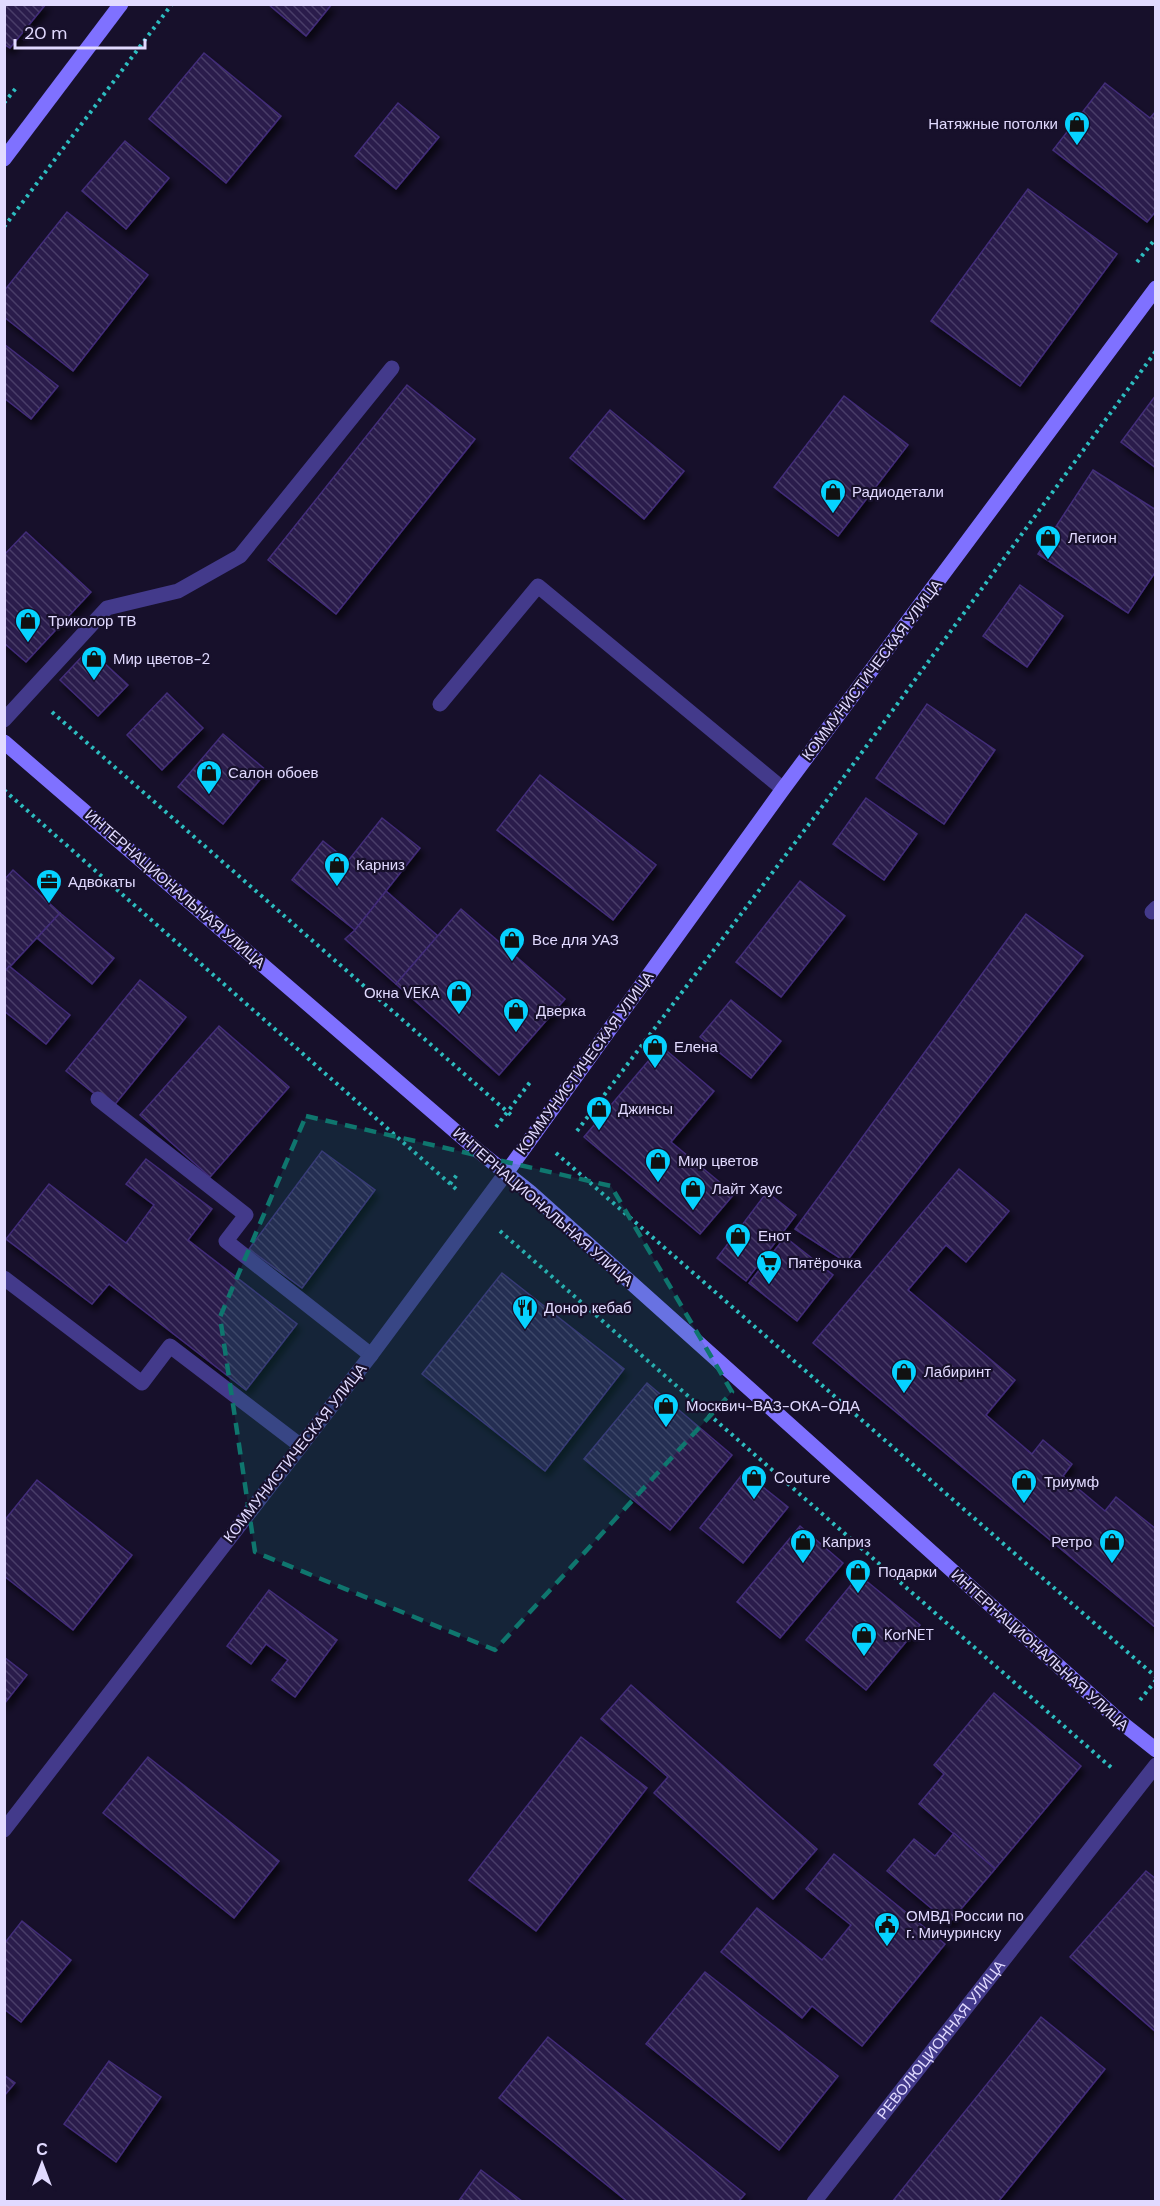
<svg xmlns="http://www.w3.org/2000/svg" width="1160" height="2206" font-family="'DM Sans',sans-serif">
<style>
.building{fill:url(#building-back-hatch);stroke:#422d79;stroke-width:1.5;filter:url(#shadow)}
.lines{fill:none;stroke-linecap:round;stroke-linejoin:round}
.path{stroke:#2dbdc0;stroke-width:4;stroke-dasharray:3 4.5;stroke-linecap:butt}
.lane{stroke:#433a8b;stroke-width:15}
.street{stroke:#433a8b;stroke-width:15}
.secondary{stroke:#7f71ff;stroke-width:15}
.marked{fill:#0f766e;fill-opacity:0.2;stroke:#0f766e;stroke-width:4.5;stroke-dasharray:12 8;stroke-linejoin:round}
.labels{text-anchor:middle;stroke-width:4.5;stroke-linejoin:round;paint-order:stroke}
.poi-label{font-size:15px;fill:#e1daff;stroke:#17102b;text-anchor:start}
.street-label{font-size:15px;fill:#e1daff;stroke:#17102b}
</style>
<defs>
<pattern id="building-back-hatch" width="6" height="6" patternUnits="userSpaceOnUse" patternTransform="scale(1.5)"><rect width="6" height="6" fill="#291b4c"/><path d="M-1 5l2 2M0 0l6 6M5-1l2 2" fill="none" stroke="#483c67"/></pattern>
<filter id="shadow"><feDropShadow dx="3.5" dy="6" stdDeviation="3" flood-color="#0009"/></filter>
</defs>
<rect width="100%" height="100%" fill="#17102b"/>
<g class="building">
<path d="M4,4h42l-36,44 -6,-4z"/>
<path d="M268,4h64l-26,32z"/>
<path d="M204,53l77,63 -55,67 -77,-64z"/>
<path d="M1105,83l45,35 6,-7v100l-9,11 -94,-72z"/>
<path d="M398,103l41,34 -43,52 -41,-33z"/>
<path d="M125,141l44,37 -43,51 -44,-38z"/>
<path d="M1028,189l89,65 -97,132 -89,-65z"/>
<path d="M67,212l81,63 -75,96 -69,-54v-26z"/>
<path d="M4,344l54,42 -27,33 -27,-21z"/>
<path d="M407,385l68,54 -139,175 -68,-54z"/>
<path d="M1156,395v73l-35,-26z"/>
<path d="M844,396l64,49 -70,91 -64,-49z"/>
<path d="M610,410l74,61 -40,48 -74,-61z"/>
<path d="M1093,470l63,40v61l-28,42 -90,-59z"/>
<path d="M26,532l65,60 -65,70 -22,-19v-88z"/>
<path d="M1020,585l43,31 -36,51 -44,-31z"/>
<path d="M89,649l39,36 -30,31 -38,-36z"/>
<path d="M167,693l36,35 -41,42 -35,-35z"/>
<path d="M927,704l68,46 -51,74 -68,-46z"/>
<path d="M223,734l44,37 -44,53 -45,-37z"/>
<path d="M540,775l116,90 -43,55 -116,-90z"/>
<path d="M866,798l51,36 -33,46 -51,-36z"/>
<path d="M382,818l38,30 -65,82 -63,-50 31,-39 25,20z"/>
<path d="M13,870l47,43 -56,60v-93z"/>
<path d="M800,881l45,35 -64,81 -45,-35z"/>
<path d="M386,891l52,45 -42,48 -51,-45 10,-9z"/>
<path d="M461,909l104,90 -66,76 -103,-91z"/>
<path d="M60,913l54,45 -22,26 -55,-46z"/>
<path d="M1026,914l57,42 -237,306 -51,-33z"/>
<path d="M9,966l61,49 -24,29 -42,-33v-38z"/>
<path d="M140,980l46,37 -74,91 -46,-37z"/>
<path d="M731,1000l50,41 -30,37 -51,-41z"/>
<path d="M219,1026l70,61 -79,90 -70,-62z"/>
<path d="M661,1046l53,45 -43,51 63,52 -34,40 -116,-97z"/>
<path d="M322,1151l53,39 -73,98 -53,-39z"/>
<path d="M146,1159l66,50 -24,31 109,84 -51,66 -137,-106 -17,20 -86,-65 43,-55 77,59 28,-38 -28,-21z"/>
<path d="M959,1169l50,42 -43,51 -20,-17 -38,45 107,90 -29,35 46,39 11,-14 29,24 -9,12 42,35 11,-14 40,32v99l-343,-285z"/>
<path d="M767,1192l29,23 -50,66 -29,-23z"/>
<path d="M785,1237l48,38 -36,46 -48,-38z"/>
<path d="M502,1273l122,96 -79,102 -123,-97z"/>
<path d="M647,1383l85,72 -62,75 -86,-71z"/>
<path d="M744,1472l44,35 -45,56 -43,-35z"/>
<path d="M37,1480l95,75 -59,75 -69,-54v-55z"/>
<path d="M800,1526l43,37 -63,75 -43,-36z"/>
<path d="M859,1575l61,50 -54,65 -60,-50z"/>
<path d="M269,1590l68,50 -42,57 -23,-17 16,-20 -22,-16 -15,20 -24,-18z"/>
<path d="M4,1657l23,18 -23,29z"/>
<path d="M631,1685l186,164 -44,50 -119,-106 14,-16 -67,-58z"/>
<path d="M994,1693l87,73 -86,103 -76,-65 25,-30 -10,-9z"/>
<path d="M581,1737l66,51 -111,143 -67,-51z"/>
<path d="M148,1757l131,104 -45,57 -131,-105z"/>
<path d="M954,1833l41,36 -46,54 -62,-52 27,-32 21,17z"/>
<path d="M834,1854l111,90 -83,102 -50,-40 -10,12 -81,-66 36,-44 65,52 29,-35 -45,-36z"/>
<path d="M1146,1871l10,8v153l-86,-75z"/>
<path d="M22,1921l49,39 -50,62 -17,-13v-65z"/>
<path d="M705,1972l133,104 -59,74 -133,-106z"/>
<path d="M1041,2017l64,52 -107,133h-106z"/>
<path d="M548,2037l197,157 -7,8h-110l-129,-104z"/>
<path d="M109,2061l52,36 -45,65 -52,-38z"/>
<path d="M4,2075l11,8 -11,13z"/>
<path d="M481,2170l42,32h-65z"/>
</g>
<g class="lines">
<g class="path">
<path d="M4,103l12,-15"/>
<path d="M4,227l168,-223"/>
<path d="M1137,262l19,-24"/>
<path d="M52,712l459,403"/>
<path d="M4,790l452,399"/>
<path d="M496,1127l35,-46"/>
<path d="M577,1131l239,-316 340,-464"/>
<path d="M556,1153l600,524"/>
<path d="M450,1184l9,-12"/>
<path d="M500,1231l614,539"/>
<path d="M1140,1700l16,-20"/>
</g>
<g class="lane">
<path d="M440,704l98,-118 245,203"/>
<path d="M4,720l103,-112 71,-17 62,-35 152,-188"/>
<path d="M1152,912l4,-4"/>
<path d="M98,1099l148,116 -20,26 145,114"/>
<path d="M4,1278l138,105 28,-37 131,100"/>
</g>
<g class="street">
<path d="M4,1830l367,-475 135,-182"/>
<path id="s1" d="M814,2202l342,-437"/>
</g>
<g class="secondary">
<path d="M4,159l117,-155"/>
<path d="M4,742l472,407 54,43 592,531 34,27"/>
<path d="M506,1173l277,-384 373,-501"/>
</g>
</g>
<path class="marked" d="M306,1116l305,70 121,206 -237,258 -240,-98 -35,-235z"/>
<defs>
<symbol id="shop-pin" viewBox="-11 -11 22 30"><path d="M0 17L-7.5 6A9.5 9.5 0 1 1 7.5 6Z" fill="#06d2ff" stroke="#17102b"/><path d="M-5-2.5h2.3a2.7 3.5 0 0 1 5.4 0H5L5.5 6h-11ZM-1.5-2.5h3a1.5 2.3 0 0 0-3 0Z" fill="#111"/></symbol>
<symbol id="office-pin" viewBox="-11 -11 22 30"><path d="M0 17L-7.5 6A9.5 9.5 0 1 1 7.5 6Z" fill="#06d2ff" stroke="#17102b"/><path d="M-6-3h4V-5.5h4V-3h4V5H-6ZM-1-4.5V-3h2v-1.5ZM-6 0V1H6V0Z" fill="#111"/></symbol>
<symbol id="supermarket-pin" viewBox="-11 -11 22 30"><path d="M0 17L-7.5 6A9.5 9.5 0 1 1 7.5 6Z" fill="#06d2ff" stroke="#17102b"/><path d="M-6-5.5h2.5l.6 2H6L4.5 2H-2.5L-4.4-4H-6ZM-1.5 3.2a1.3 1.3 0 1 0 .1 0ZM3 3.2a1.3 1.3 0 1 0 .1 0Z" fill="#111"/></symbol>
<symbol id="restaurant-pin" viewBox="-11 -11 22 30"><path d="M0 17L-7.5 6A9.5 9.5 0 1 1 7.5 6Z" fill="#06d2ff" stroke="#17102b"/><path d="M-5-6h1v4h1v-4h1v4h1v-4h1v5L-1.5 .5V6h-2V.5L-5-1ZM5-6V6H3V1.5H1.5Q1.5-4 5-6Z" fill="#111"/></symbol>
<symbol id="civic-pin" viewBox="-11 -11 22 30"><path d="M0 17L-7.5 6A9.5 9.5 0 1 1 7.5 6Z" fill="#06d2ff" stroke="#17102b"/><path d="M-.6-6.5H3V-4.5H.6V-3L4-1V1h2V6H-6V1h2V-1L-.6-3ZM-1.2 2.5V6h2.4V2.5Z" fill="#111"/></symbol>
</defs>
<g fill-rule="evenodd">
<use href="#shop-pin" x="1062" y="109" width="30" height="40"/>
<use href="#shop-pin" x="818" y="477" width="30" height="40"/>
<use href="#shop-pin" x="1033" y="523" width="30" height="40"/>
<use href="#shop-pin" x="13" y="606" width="30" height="40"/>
<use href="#shop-pin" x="79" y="644" width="30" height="40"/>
<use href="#shop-pin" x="194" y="758" width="30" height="40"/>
<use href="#shop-pin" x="322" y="850" width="30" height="40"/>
<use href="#office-pin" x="34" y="867" width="30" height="40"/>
<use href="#shop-pin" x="497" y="925" width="30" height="40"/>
<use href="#shop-pin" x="444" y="978" width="30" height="40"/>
<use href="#shop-pin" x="501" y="996" width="30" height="40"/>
<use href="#shop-pin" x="640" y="1032" width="30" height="40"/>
<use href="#shop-pin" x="584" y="1094" width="30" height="40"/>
<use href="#shop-pin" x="643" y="1146" width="30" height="40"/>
<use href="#shop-pin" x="678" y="1174" width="30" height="40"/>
<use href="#shop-pin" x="723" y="1221" width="30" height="40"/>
<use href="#supermarket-pin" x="754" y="1248" width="30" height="40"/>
<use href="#restaurant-pin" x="510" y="1293" width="30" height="40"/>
<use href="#shop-pin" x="889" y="1357" width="30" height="40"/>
<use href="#shop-pin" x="651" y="1391" width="30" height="40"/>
<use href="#shop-pin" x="739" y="1463" width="30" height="40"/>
<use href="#shop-pin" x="1009" y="1467" width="30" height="40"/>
<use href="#shop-pin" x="788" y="1527" width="30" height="40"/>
<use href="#shop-pin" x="1097" y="1527" width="30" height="40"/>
<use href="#shop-pin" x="843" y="1557" width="30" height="40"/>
<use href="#shop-pin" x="849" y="1620" width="30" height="40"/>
<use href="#civic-pin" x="872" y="1910" width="30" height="40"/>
</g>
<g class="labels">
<g class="poi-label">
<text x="1058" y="129" text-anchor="end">Натяжные потолки</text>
<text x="852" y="497">Радиодетали</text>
<text x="1068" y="543">Легион</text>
<text x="48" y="626">Триколор ТВ</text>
<text x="113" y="664">Мир цветов-2</text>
<text x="228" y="778">Салон обоев</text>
<text x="356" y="870">Карниз</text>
<text x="68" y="887">Адвокаты</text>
<text x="532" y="945">Все для УАЗ</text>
<text x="440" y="998" text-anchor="end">Окна VEKA</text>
<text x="536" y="1016">Дверка</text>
<text x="674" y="1052">Елена</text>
<text x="618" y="1114">Джинсы</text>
<text x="678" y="1166">Мир цветов</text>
<text x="712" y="1194">Лайт Хаус</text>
<text x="758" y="1241">Енот</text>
<text x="788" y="1268">Пятёрочка</text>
<text x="544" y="1313">Донор кебаб</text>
<text x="924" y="1377">Лабиринт</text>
<text x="686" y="1411">Москвич-ВАЗ-ОКА-ОДА</text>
<text x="774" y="1483">Couture</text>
<text x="1044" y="1487">Триумф</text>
<text x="822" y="1547">Каприз</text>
<text x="1092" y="1547" text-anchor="end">Ретро</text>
<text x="878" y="1577">Подарки</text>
<text x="884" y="1640">KorNET</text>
<text x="906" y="1921">ОМВД России по<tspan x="906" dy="17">г. Мичуринску</tspan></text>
</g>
<g class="street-label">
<text transform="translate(872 670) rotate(-53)" y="5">КОММУНИСТИЧЕСКАЯ УЛИЦА</text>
<text transform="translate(175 889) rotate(41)" y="5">ИНТЕРНАЦИОНАЛЬНАЯ УЛИЦА</text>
<text transform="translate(585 1063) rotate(-54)" y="5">КОММУНИСТИЧЕСКАЯ УЛИЦА</text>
<text transform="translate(543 1207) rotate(41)" y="5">ИНТЕРНАЦИОНАЛЬНАЯ УЛИЦА</text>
<text transform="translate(295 1453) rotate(-52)" y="5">КОММУНИСТИЧЕСКАЯ УЛИЦА</text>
<text transform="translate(1040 1650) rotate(42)" y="5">ИНТЕРНАЦИОНАЛЬНАЯ УЛИЦА</text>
<text dy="5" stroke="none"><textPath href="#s1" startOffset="206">РЕВОЛЮЦИОННАЯ УЛИЦА</textPath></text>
</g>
</g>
<rect width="1160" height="2206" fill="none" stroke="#e1daff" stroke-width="12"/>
<g transform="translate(42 2164)" stroke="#17102b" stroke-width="4.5" paint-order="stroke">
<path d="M0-4.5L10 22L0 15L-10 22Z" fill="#e1daff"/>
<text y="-9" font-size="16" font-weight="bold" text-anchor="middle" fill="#e1daff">С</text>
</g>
<path d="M15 39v9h130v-9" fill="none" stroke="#e1daff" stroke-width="3"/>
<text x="24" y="39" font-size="18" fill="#e1daff" stroke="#17102b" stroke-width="4.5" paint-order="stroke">20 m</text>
</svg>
